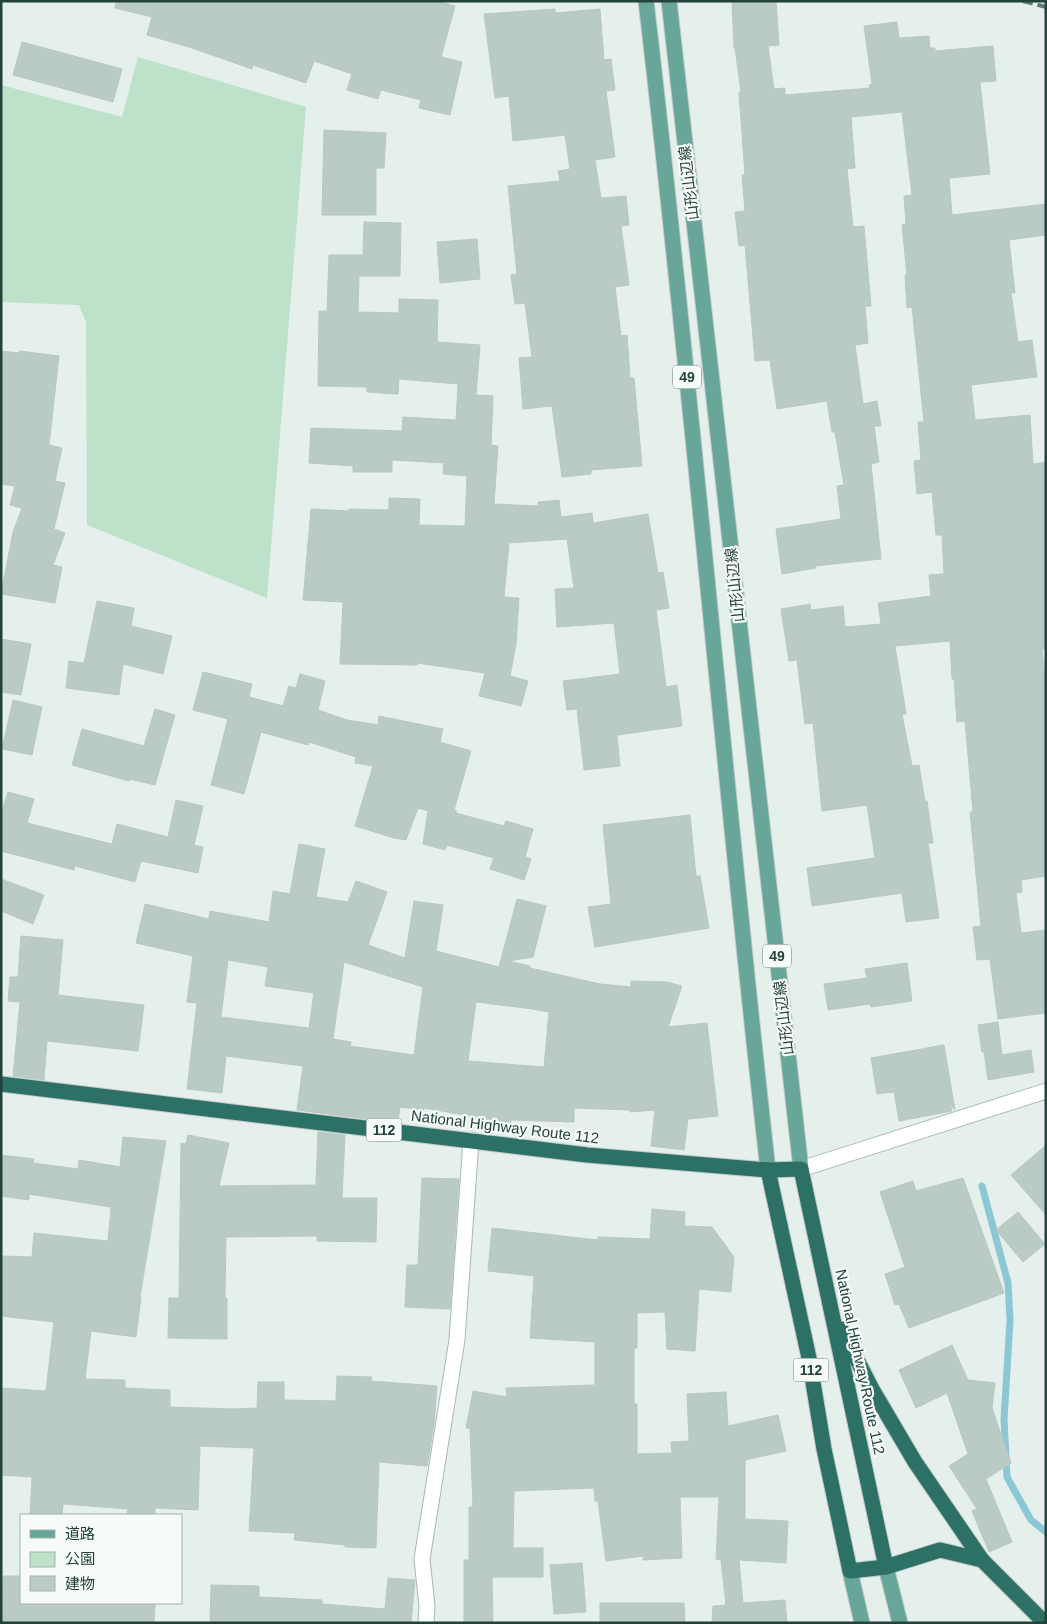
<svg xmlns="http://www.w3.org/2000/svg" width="1047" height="1624" font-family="Arial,'Noto Sans JP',sans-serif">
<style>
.green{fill:#bee1c9}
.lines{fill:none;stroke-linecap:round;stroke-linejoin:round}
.stream{stroke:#8cc7d6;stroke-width:7}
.building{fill:#bacac4;stroke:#b7c9c2;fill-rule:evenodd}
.street-casing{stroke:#a7b8b3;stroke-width:17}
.primary-casing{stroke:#c1cac8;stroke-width:17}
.highway-casing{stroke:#c1cac8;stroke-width:17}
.street{stroke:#fff;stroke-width:15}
.primary{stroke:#68a699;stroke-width:15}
.highway{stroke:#2d7065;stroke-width:15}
.rail{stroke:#5e7d76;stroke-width:4;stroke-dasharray:10 5;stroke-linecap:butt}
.labels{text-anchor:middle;stroke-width:4.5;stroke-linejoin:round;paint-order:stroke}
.shield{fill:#f6fbf9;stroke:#627a74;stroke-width:1}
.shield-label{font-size:14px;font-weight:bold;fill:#23423b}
.street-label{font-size:15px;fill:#23423b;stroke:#f6fbf9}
</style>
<rect width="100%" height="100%" fill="#e5efeb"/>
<path class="green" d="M138,57l168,50 -39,491 -180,-73 -1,-203 -7,-17 -78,-3v-217l121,32z"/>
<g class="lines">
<path class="stream" d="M982,1186l26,97 2,37 -6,99 3,58 24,43 15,12"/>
</g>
<g class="building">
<path d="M116,1h321l18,5 -14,51 21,5 -12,53 -31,-7 2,-8 -40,-10 -3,9 -31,-9 5,-16 -38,-13 -8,22 -53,-18 -1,4 -60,-21 -45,-13 5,-18 -37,-9z"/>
<path d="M732,1h44l3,44 -11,1 6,43 11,-1v7l85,-7 -1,-3 3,-1 -8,-58 33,-4 2,16 30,-2 1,12h5v3l58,-5 3,35 -16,1 10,92 -41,4 3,37 94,-11v31l-37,5 6,53h-4l7,49 14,-2 5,37 -66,8 4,35 55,-5 3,49 13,-2v187h-4l4,40v187l-25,4 1,12 -6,1 5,40 25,-3v83l-48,6 -8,-60 -13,1 -4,-33 8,-1 -11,-114h3l-8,-91 -8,1 -3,-43h-2l-2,-38 -55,5 11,68h-4l10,52 7,-1 6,36h2l6,42h-5l11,75 -33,4 -4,-29 -90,13 -5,-38 68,-10 -8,-53 -45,6 -9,-88 -8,1 -8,-64 -8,1 -8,-52 29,-5 1,6 32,-4 2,21 36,-3 -3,-21 53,-7 -2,-21 15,-1 -2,-39h-6l-4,-43 -15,2 -3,-33 7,-1 -3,-38h6l-12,-115 -5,1 -2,-33h2l-5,-50 4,-1 -2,-28 8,-1 -10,-83 -51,5 4,51 -8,1 6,58 11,-1 7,80h-6l3,37 -13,2 8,59 14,-3 4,25h-7l5,36 -8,2 10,95 -66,7 1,2 -34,6 -6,-45 65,-10 -4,-33 7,-1 -9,-53h-3l-5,-31 -50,8 -7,-49 -15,1 -10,-116 -6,1 -4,-34 10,-1 -3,-36h3l-6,-83h2l-6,-44h-1z"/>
<path d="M555,9v4l45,-4 4,51 7,-1 4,31 -9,1 9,66 -20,3 6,38 25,-2 3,29 -8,1 8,59 -14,2 6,49 6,-1 3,43h4l8,88 -51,4v4l-29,3 -10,-71 -29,3 -4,-51 13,-1 -7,-54 -10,1 -4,-29 6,-1 -9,-88 52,-5 -2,-10 12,-2 -5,-34 -52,6 -4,-45 -14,2 -11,-84z"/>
<path d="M22,42l100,27 -9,33 -100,-27z"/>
<path d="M324,130l62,3 -2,35h-8v47h-54z"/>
<path d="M364,222l37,1 -1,53h-41l-1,36 41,1v-14l39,1 -1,42 43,3 -4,50 17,1 -2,49 7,1 -4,58 44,2v-4l21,-2 2,17 31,-4 1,10 55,-9 10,59 5,-1 6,36 -13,2 10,77 11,-2 5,41 -65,9 3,31 -36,4 -7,-61 -10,1 -4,-29 57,-7 -6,-51 -57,4 -2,-38 19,-1 -7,-49 -58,4 -5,54 15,1 -3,46 -6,32 18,5 -7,25 -42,-10 6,-23 -68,-10v2l-77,-1 3,-62 -40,-2 8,-91 38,2v-2l40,1v-12l31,1 -1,26 46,1 2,-50 -24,-2 1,-11 -52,-3v12h-39v-6l-44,-3 2,-35 91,3 1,-14 53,3 2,-36 -59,-5 -1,15 -31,-2v-5l-49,-1 1,-75h8l2,-56h34z"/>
<path d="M477,239l3,40 -40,4 -3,-41z"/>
<path d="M1,351l18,2 1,-2 39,5 -10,89 13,3 -7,33 10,2 -11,46 11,4 -12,32 9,2 -7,36 -54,-9 12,-62 9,-24 -12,-3 5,-19 -14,-2z"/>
<path d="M97,601l37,7 -3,18 41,10 -9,38 -40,-10 -4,31 -53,-7 3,-27 15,2z"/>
<path d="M1,639l30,5 -10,51 -20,-3z"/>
<path d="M203,672l49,12 -3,13 34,9 6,-20 7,2 4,-14 25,7 -7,29 29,10 31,5 1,-9 64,13 -3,13 31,9 -17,59h2v3l48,13 2,-5 27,8 -8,28 6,2 -7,21 -34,-11 4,-11 -47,-13 -2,5 -22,-6 5,-33 -10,-3 -12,32 -12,-2 -39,-12 18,-60 -18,-3 1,-6 -47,-15 -1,3 -47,-13 -17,62 -33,-9 17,-66 -35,-9z"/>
<path d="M13,700l29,7 -10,48 -30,-6z"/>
<path d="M155,709l20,6 -20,70 -25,-6 -1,2 -57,-16 10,-36 62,17z"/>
<path d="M8,792l26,7 -7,24 85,21 5,-20 51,13 8,-37 27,6 -9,39 9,2 -5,26 -57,-12 -6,21 -60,-16 -1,4 -73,-19v-37z"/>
<path d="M690,815l6,61h4l9,52 -114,19 -7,-40 23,-3 -8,-79z"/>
<path d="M299,844l26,5 -9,48 32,5 8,-21 31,11 -19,53 37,13 9,-57 29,4 -7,46 63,16 18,-68 29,7 -13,51 -25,4 22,5v2l70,16 31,3v-6l36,1 15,4 -14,41 39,-4 11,93 -30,3 -4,31 -33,-4 4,-36 -25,2v-2l-56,-2v14l-63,-2v3l-29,-3v-2l-58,-10v2l-24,-3 -2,16 -101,-13 6,-44 -77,-10 -4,37 -35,-4 10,-86 -10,-1 6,-46 -57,-13 9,-39 64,15 1,-8 59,11 4,-31 17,3zM228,960l40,7 -3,19 49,7 -5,35 -88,-11zM344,962l79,25 -9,68 -64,-9 1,-4 -18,-3zM476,1002l57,7 16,3 -5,55 -76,-6z"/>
<path d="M1,879l43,16 -11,29 -32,-13z"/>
<path d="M21,936l42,4 -5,55 86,10 -6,46 -91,-10 -3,39 -31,-4 7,-74 -12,-1 2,-24h8z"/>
<path d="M907,963l5,38 -41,6 -1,-3 -42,6 -4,-26 43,-6 -2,-9z"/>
<path d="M998,1022l4,33 29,-5 3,22 -46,8 -4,-28h-2l-4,-27z"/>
<path d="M944,1045l11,65 -5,-6 2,7 -53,10 -5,-29 -17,2 -6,-36z"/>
<path d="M318,1132l27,3 -3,63h35l-1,44 -59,-1v-5l-91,1 -1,61h2v41l-59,-1 1,-40h10l2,-155 5,1 2,-9 41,8 -10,43 97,-1z"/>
<path d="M123,1137l43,4 -26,156h1l-5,40 -45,-6 -6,48 40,1v8l45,2v17l64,2 23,-1 1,-26h26v18l52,1 1,-25 35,1 -1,4 66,5 -3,38 -7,42 -48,-4 -3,86 -31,-1v-2l-51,-5 1,-7 -46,-2 5,-83 -54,-2 -2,64 -43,-2v7h-28l1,-6 -65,-5 -1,11h-32l2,-38 -31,-2v-87l45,3 8,-69 -53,-6v-60l31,1 2,-24 74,8 3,-34 -82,-13v6l-28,-4v-41l33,4 -1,4 45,6 1,-9 41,7z"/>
<path d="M1046,1145v70l-35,-40z"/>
<path d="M422,1178l37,1 -9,130 -45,-2 2,-42h11z"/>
<path d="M963,1178l41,115 -95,35 -10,-24 -4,1 -10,-31 20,-7 -25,-75 33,-11 3,10z"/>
<path d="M652,1209l33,3 -1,14 28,1 22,30 -3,35 -32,-3 -4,62 -28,-2 -2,-37 -28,1v35h-3v56h3v50l35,-1 -1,-11 18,-1 -2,-47 39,-2 2,34 50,-11 8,36 -41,9v59l43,2 -2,42 -47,-3 4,43 42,-3 2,23h-75l1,-17 13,-1 -5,-45 -5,-1 3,-62h-39l2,61 -39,2v-4l-37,5 -8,-60h-3l-1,-13 -80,3 -1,57h30v29h-51l1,46h-29v-63h5v-53h4l-3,-79h-4l7,-37 34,6 -1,-9 89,-3v-43l-65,-4 4,-62 -46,-5 4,-43 106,12v-3l52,2z"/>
<path d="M1018,1212l27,32 -22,18 -27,-32z"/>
<path d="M952,1345l16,35 27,3 -3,25 19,55 -25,16 26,63 -23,10 -17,-41 5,-2 -28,-43 19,-12 -21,-61 -31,15 -17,-38z"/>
<path d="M582,1563l4,49 -32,2 -4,-49z"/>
<path d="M3,1576h18v27h134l-1,20h-152z"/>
<path d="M388,1578l27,2 -4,43h-201l1,-38 48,1v11l63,3v4l63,5z"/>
<path d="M600,1603h84l1,20h-85z"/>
</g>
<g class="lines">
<defs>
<g id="street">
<path d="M801,1169l245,-78"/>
<path d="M426,1623l1,-17 -5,-47 35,-219 14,-200"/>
</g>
<g id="primary">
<path d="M646,1c46,389 78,780 122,1169"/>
<path d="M669,1c44,390 88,779 132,1168"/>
<path d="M886,1567l14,56"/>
<path d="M850,1571l12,52"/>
</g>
<g id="highway">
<path d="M1,1084l586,71 181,15 33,-1 85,398"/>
<path d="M768,1170l41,188 15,91 26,122 36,-4 54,-17 42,10"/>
<path d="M841,1329l31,60 43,73 67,98 63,63"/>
</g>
</defs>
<use href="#street" class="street-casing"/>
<use href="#primary" class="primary-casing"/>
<use href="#highway" class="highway-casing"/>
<use href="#street" class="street"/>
<use href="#primary" class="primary"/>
<use href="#highway" class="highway"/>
<path class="rail" d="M1023,1l23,6"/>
</g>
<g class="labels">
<g class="shield">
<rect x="673" y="365.5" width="28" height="23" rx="4"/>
<rect x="763" y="944.5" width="28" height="23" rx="4"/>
<rect x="366.5" y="1118.5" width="35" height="23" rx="4"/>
<rect x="793.5" y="1358.5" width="35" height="23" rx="4"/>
</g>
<g class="shield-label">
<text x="687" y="382">49</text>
<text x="777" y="961">49</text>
<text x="384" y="1135">112</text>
<text x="811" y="1375">112</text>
</g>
<g class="street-label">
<text transform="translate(689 183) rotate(-97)" y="5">山形山辺線</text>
<text transform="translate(735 585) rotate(-96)" y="5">山形山辺線</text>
<text transform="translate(784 1018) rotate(-97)" y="5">山形山辺線</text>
<text transform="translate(505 1127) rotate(7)" y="5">National Highway Route 112</text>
<text transform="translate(860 1362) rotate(78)" y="5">National Highway Route 112</text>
</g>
</g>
<rect width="1047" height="1624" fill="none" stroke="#23423b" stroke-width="5"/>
<rect x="20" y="1514" width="162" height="90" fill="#f6fbf9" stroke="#a2b1ad"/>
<rect x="30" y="1530" width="25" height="8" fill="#68a699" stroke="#a2b1ad"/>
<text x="65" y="1539" font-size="15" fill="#23423b">道路</text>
<rect x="30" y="1552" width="25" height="15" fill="#bee1c9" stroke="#a2b1ad"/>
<text x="65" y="1564" font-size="15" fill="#23423b">公園</text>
<rect x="30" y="1576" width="25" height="15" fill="#bacac4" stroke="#a2b1ad"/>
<text x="65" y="1589" font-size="15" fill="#23423b">建物</text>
</svg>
